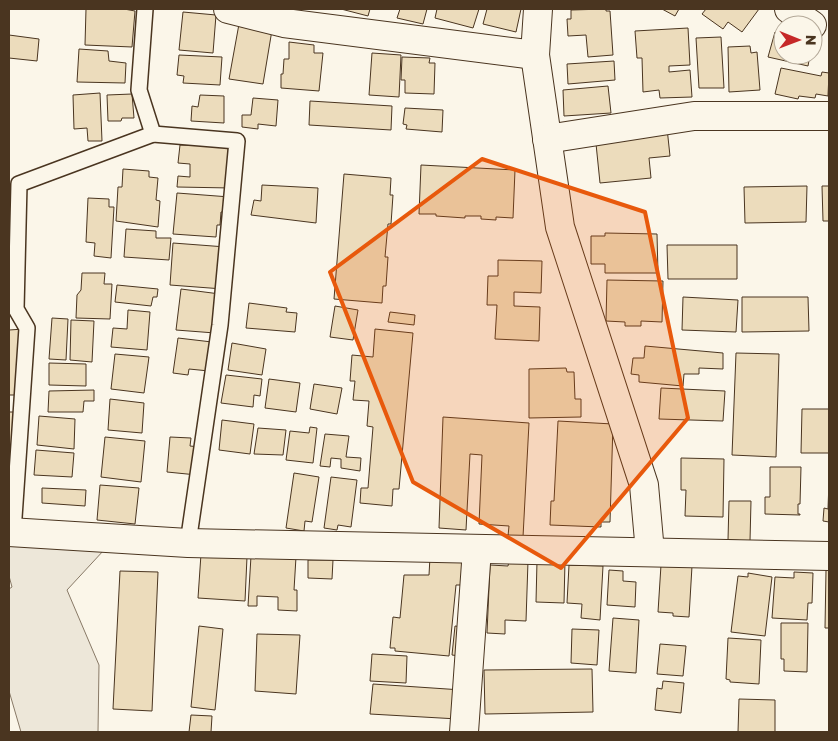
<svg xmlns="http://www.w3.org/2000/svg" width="838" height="741" font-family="'Golos Text',sans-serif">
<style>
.parking{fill:#ede7d9;stroke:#887966}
.building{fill:#ecdcbc;stroke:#4a3520}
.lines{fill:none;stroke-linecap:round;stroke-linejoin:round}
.lane-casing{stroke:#4a3520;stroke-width:18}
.street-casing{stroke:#4a3520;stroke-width:30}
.lane{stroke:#fbf6e9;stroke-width:15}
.street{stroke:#fbf6e9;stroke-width:28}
.marked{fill:#e8590c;fill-opacity:0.2;stroke:#e8590c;stroke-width:4;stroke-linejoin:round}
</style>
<rect width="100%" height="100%" fill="#fbf6e9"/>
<path class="parking" d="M9,542l95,8 -37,40 32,75 -1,67h-77l-12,-41v-102l3,-2 -3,-11z"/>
<g class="building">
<path d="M86,9h38l11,2 -3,36 -47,-2z"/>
<path d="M341,9h29l-2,7z"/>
<path d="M400,9h27l-4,15 -26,-6z"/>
<path d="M437,9h42l-6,19 -38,-10z"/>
<path d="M487,9h34l-5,23 -33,-8z"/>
<path d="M606,9v2h4l3,44 -25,2 -2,-22 -18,1 -1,-17h4v-9z"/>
<path d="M662,9h17l-4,7z"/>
<path d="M706,9h53l-17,23 -14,-10 -5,7 -21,-15z"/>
<path d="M183,12l33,3 -3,38 -34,-3z"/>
<path d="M239,24l33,6 -9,54 -34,-5z"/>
<path d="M688,28l2,37 -21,1v6l21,-2 2,27 -32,1 -1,-8 -16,2 -1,-34h-5l-2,-27z"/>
<path d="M775,32l8,1v22h27l-2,11 -40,-9z"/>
<path d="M9,35l30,4 -2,22 -28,-3z"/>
<path d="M721,37l3,51h-25l-3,-50z"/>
<path d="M289,42l25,3v8h9l-4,38 -38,-3v-14h2l1,-15h5z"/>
<path d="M750,46l1,7 6,-1 3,38 -31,2 -1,-45z"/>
<path d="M79,49l29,2 1,10 17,2 -1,20 -48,-1z"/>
<path d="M372,53l29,2 -2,42 -30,-2z"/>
<path d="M179,55l43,2 -2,28 -37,-2 1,-7 -7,-1z"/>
<path d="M402,57l28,1 -1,5h6l-1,31 -29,-1v-13h-4z"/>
<path d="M614,61l1,19 -47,4 -1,-20z"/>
<path d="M781,68l40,8 1,-4 7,1 -1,23 -12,-2 -1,4 -16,-2 -1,3 -23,-5z"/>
<path d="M608,86l3,27 -47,3 -1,-26z"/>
<path d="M100,93l2,48h-14l-1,-13 -13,1 -1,-34z"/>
<path d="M132,94l2,24h-12l-1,3h-13l-1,-26z"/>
<path d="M200,95l24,1v27l-33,-2 1,-15 6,1z"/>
<path d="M253,98l25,2 -2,26 -18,-2v5l-16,-2v-12h9z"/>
<path d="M310,101l82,5 -1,24 -82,-5z"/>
<path d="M405,108l38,2 -1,22 -36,-3 1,-4 -4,-1z"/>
<path d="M667,128l3,28 -21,2 2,20 -51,5 -5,-49z"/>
<path d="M180,145l52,1 -1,42 -54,-1 1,-11 12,1v-13l-12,-1z"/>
<path d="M421,165l94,5 -2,48 -17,-1v3l-15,-1v-3h-16v2l-29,-2v-2h-17z"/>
<path d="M123,169l26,2v6l9,1 -2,22 4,1 -2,26 -42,-6 2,-34h4z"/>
<path d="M344,174l47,4 -1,17h3l-2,29h-3l-3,33h3l-2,29h-3l-1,17 -48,-4z"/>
<path d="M262,185l56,3 -2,35 -65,-8 3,-15 7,1z"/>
<path d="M807,186l-1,36 -61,1 -1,-36z"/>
<path d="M822,186h7v35h-6z"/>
<path d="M177,193l53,4 -1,15h-8l-1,13h-3l-1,12 -43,-3z"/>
<path d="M88,198l21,1v8h5l-3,51 -17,-2 1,-13 -9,-1z"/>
<path d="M126,229l30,2v7h15l-2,22 -45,-3z"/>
<path d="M605,233l52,1 1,39h-53v-9h-14v-28h14z"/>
<path d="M173,243l53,4 -3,42 -53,-4z"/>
<path d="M667,245h70v34h-69z"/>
<path d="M498,260l44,1 -1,32 -27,-1v14l26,1 -1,34 -44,-2 2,-34h-10l1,-29h10z"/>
<path d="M82,273h23l-1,11h8l-2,35 -34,-1 1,-23 4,-5z"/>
<path d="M607,280l56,1 -1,41 -21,-1v5h-16v-4l-19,-1z"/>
<path d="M117,285l41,4 -1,8h-4l-2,9 -36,-4z"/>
<path d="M181,289l39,5 -5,39 -39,-3z"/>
<path d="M683,297l55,3 -2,32 -54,-2z"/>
<path d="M742,297h66l1,34 -67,1z"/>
<path d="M249,303l38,5 -1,4 11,1 -2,19 -49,-4z"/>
<path d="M335,306l23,4 -5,30 -23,-3z"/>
<path d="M128,310l22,2 -3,38 -36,-3 2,-19 14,1z"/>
<path d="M390,312l25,3 -1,10 -26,-3z"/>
<path d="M52,318l16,1 -2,41 -17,-1z"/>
<path d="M71,320l23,1 -2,41 -22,-2z"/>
<path d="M24,329l1,66h-16v-65z"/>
<path d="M375,329l38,4 -14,156h-6l-1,17 -32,-3 1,-15h7l5,-61 -6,-1 2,-25 -16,-1 2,-19h-5l2,-26 21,2z"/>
<path d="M178,338l34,4 -3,29 -20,-2 -1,6 -15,-2z"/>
<path d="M232,343l34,6 -4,26 -34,-5z"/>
<path d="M645,346l78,7v16l-24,-1v6h-15l-1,12 -44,-4v-7l-8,-1 2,-16h11z"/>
<path d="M736,353l43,1 -3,103 -44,-2z"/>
<path d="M115,354l34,3 -5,36 -33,-4z"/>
<path d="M49,363l37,1v22l-37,-1z"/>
<path d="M566,368l1,4h7l1,27h6v18l-52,1v-49z"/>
<path d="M226,375l36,4 -2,17 -6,-1 -1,12 -32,-4z"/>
<path d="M269,379l31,4 -4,29 -31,-4z"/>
<path d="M314,384l28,4 -5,26 -27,-5z"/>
<path d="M661,388l64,3 -2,30 -64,-2z"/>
<path d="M94,390v11h-10l-1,11h-35l1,-21z"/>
<path d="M110,399l34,4 -2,30 -34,-3z"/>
<path d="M802,409h27v44h-28z"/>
<path d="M9,412h16l-3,46 -13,-1z"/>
<path d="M39,416l36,3 -1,30 -37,-4z"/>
<path d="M443,417l86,6 -6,114 -15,-1 1,-10 -30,-2 3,-69 -12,-1 -4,76 -27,-2z"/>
<path d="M222,420l32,4 -4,30 -31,-4z"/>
<path d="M558,421l55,3 -3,98h-9v5l-51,-2 1,-24h3z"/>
<path d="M310,427l7,1 -4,35 -27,-3 4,-29 19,2z"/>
<path d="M258,428l28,2 -3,25 -29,-1z"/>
<path d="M325,434l24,2 -3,21 15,1 -1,13 -19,-3v-9l-10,-1 -1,9 -10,-1z"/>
<path d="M105,437l40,4 -4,41 -40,-5z"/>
<path d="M170,437l21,1 -1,8 10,1 -3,28 -30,-3z"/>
<path d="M36,450l38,3 -2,24 -38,-2z"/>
<path d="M681,458l43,1 -1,58 -38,-1 1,-26h-5z"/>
<path d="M770,467h31l-1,37h-2v10h2v1l-35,-1v-17h5z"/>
<path d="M294,473l25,4 -7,45 -7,-1 -1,10 -18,-3z"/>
<path d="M331,477l26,3 -6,47 -13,-2 -1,5 -13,-2z"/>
<path d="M829,481v41l-6,-1 1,-13 4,1z"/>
<path d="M100,485l39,3 -4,36 -38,-4z"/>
<path d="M42,488l44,2 -1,16 -43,-3z"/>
<path d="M729,501h22l-1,40 -22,-1z"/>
<path d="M201,554l46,3 -2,44 -47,-3z"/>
<path d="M251,556l45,1 -2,33h3v21l-19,-1v-13l-21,-1v10h-9z"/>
<path d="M430,557l38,3 -3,25h-9l-7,71 -54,-5v-3h-5l3,-31 7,1 4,-43h25z"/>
<path d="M308,560h25l-1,19 -24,-1z"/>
<path d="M509,561h19l-2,60 -21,-1v14l-18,-1 3,-68 18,1z"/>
<path d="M537,561h28l-1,42 -28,-1z"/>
<path d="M569,565l34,1 -3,54 -19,-2 1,-14 -15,-1z"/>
<path d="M661,565l31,1 -3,51 -16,-1v-3l-15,-1z"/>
<path d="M609,570l14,1v10l13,1 -1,25 -28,-2z"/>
<path d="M826,570h3v58h-4z"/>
<path d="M120,571l38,1 -6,139 -39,-2z"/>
<path d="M794,572l19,1 -1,30h-4l-1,17 -35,-2 3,-41 19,1z"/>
<path d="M748,573l24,4 -7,59 -34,-4 7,-56 10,1z"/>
<path d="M613,618l26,2 -3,53 -27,-2z"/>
<path d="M781,623h27l-1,49 -23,-1v-12h-3z"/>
<path d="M199,626l24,3 -8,81 -24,-3z"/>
<path d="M455,626l8,1 -3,29 -8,-1z"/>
<path d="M572,629l27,1 -2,35 -26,-2z"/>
<path d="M257,634l43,1 -4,59 -41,-3z"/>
<path d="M728,638l33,2 -2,44 -29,-2v-2l-4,-1z"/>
<path d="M660,644l26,2 -3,30 -26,-2z"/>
<path d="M372,654l35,2 -1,27 -36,-2z"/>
<path d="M592,669l1,43 -108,2 -1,-44z"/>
<path d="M663,681l21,2 -3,30 -26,-3 2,-22 5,1z"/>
<path d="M373,684l89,6 -4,29 -88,-5z"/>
<path d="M739,699l36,1v32h-37z"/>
<path d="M191,715l21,1 -1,16h-22z"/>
</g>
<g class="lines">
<defs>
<g id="lane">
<path d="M145,9l-6,81 14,44 84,7 -17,184 -32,218"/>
<path d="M13,532l14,-204 -11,-19 3,-125 134,-50"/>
</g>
<g id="street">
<path d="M228,9l56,14 251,32"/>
<path d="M538,9l-3,46 25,172 84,258 6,67"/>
<path d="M789,9l23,16"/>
<path d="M547,139l147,-23h135"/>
<path d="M9,532l179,11 641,13"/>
<path d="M464,732l13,-183"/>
</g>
</defs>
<use href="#lane" class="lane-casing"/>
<use href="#street" class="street-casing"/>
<use href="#lane" class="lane"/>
<use href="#street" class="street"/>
</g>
<path class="marked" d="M482,159l163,53 43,206 -127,150 -148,-86 -83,-210z"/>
<rect width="838" height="741" fill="none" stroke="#4a3520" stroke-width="20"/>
<g transform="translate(798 40) rotate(91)"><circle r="24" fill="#fbf6e9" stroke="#b4a999"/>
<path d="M0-4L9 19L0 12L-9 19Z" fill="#c62828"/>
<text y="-8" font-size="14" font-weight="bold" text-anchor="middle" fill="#4a3520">N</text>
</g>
</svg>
